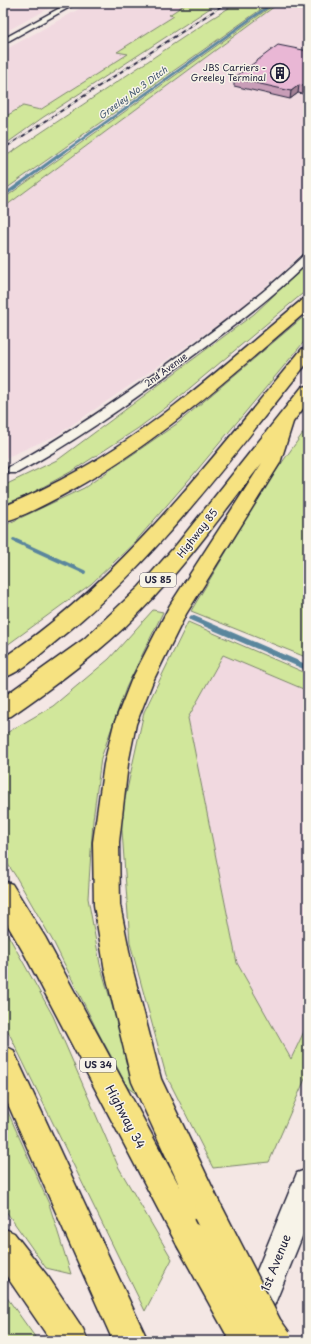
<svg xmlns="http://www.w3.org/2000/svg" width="311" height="1344" font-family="'Playpen Sans',sans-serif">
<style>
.built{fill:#f1d9e0}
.green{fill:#d1e79b;stroke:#7a846b}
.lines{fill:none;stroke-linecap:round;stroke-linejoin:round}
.stream-far3{stroke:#5a869d;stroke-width:2.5}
.stream-far2{stroke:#5a869d;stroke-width:3}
.stream-far1{stroke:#5a869d;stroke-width:4}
.stream{stroke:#5a869d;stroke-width:5.5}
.street-casing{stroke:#22223b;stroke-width:3}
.secondary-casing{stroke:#22223b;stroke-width:3}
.highway-casing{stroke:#22223b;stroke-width:3}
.street{fill:#f7f3e8;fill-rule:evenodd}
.secondary{fill:#f7f3e8;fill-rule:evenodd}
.highway{fill:#f6e281;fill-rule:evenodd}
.rail-casing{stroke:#22223b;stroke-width:2}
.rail{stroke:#f7f3e8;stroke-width:1.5;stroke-dasharray:4.5;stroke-linecap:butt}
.highway-bridge-casing{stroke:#22223b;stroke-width:33;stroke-linecap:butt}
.highway-bridge{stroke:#f6e281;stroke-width:30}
.wall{fill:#c89db7;stroke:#22223b}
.shaded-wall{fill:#a38095;stroke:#22223b}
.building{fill:#e9b7d5;stroke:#22223b}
.labels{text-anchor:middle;stroke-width:3;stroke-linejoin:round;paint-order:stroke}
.far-poi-label{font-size:9px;fill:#22223b;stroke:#f7f3e8;text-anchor:end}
.far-water-label{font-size:9px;font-style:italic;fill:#3e546c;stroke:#f7f3e8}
.far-street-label{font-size:9px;fill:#22223b;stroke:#f7f3e8}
.shield{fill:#f7f3e8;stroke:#62616f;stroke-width:1}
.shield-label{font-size:9px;font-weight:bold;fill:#22223b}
.street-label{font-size:10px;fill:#22223b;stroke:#f7f3e8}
.near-street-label{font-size:12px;fill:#22223b;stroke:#f7f3e8}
</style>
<rect width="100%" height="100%" fill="#f4e7e4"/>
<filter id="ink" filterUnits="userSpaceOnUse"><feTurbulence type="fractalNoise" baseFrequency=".025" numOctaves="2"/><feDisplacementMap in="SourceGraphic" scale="8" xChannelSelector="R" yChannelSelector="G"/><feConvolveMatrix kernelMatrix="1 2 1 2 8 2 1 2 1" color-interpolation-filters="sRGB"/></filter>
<g filter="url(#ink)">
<g class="built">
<path d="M3,3h56l-56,30z"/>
<path d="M90,3h97l-17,12 5,1 -57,36 11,2 -89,56 -18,-4 -19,12v-67z"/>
<path d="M279,3h29v244l-20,20 -50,43 -81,57 -100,68 -54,24v-251z"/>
<path d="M223,655l85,36v332l-17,36 -54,-96 -49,-245z"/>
</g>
<g class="green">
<path d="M187,3h31l-176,115 -39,28v-28l20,-12 17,4 88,-56 -11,-2 57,-36 -5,-1z"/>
<path d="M237,3h33l-267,188v-33l208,-139z"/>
<path d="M276,3h3l-276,205v-9z"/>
<path d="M308,263v26l-136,114 -35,26 -63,41 -44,24 -27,11v-19l56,-27 195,-145z"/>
<path d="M308,313v24l-115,138 -58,67 -44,42 -88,64v-122l81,-38 94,-65z"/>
<path d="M308,426v232l-117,-47 75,-126z"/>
<path d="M153,610l10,2 -37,76 -25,70 -8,62 -5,78 12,66 38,131 -10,-7 -31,-58 -43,-87 -39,-68 -12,-18v-122l50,-29 56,-47z"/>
<path d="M188,622l120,52v17l-85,-36 -35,63 49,245 54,96 17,-36v49l-39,90 -56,6 -47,-93 -36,-132 -9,-126 23,-105z"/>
<path d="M3,926l50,90 66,152 53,91 -27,52 -142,-290z"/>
<path d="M3,1101l46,103 22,70 -25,-6 -43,-61z"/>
<path d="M3,1292l35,49h-35z"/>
</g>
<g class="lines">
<path class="stream-far3" d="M64,152l209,-149"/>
<path class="stream-far2" d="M3,196l62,-45"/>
<path class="stream-far1" d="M14,540l70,32"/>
<path class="stream" d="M192,618l116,50"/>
<defs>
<g id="street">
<path d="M69,3h8l-74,41v-5z"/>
<path d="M308,253v9c-39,39 -84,71 -129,104 -52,39 -105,76 -162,107h-8l-2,-3 2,-3c57,-31 110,-68 163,-106 46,-34 92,-67 133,-107z"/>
</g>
<path id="secondary" d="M308,1169v53l-43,106 -11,5 -11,-5 -5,-11 59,-144z"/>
<g id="highway">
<path d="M308,297v13c-75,64 -149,132 -236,180 -22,12 -45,25 -69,32v-15c26,-11 51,-23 76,-37 82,-46 152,-111 224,-171z"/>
<path d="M308,347v15c-78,97 -155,203 -253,280 -16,13 -32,29 -52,36v-20c119,-78 209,-201 299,-309z"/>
<path d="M308,386v16l-15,20 -13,41 -94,151 -33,67 -17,43 -8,40 -9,78 1,63 13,66 28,108 63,133 -5,11 -11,5 -7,-3 5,13 -5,11 -11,5 -11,-5 -154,-294 -22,-38v-36l9,3 33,53 135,250 -48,-105 -27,-111 -11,-66 -1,-63 11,-78 10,-40 17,-43 39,-76 92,-142c-39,50 -76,102 -121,148 -39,40 -84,73 -130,105l-8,2v-21l81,-58 55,-52 38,-43 125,-157z"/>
<path d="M3,1045l10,5 135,291h-35l-110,-248z"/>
<path d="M3,1228l11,5 35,45 34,51 5,12h-37l-48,-70z"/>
</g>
</defs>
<use href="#street" class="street-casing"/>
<use href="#secondary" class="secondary-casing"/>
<use href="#highway" class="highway-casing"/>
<use href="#street" class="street"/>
<use href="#secondary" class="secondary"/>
<use href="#highway" class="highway"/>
<defs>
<path id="rail" d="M3,149l223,-146"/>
</defs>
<use href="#rail" class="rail-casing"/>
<use href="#rail" class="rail"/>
<defs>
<g id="highway-bridge">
<path d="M208,1212l59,115 10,14"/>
<path d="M190,1238l57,103"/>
</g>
</defs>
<use href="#highway-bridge" class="highway-bridge-casing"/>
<use href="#highway-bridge" class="highway-bridge"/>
</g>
<path class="wall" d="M308,51v44l-10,-2 -8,6 -56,-13v-8z"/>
<path class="shaded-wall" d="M299,85l-1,8 -8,6 1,-8z"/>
<path class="building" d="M278,45l30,6v36l-9,-2 -8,6 -57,-13z"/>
</g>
<defs>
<symbol id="building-ring" viewBox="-11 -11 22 22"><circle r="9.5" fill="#f7f3e8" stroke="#22223b" stroke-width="1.5"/><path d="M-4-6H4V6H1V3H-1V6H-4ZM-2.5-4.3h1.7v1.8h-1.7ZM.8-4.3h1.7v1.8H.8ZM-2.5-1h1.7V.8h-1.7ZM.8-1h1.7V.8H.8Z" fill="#22223b"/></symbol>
</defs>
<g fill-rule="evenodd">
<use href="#building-ring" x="269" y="62" width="22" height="22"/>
</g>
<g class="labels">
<g class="far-poi-label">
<text x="266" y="71">JBS Carriers -<tspan x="266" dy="10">Greeley Terminal</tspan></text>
</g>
<g class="far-water-label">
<text transform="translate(133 93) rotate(-36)" y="3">Greeley No.3 Ditch</text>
</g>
<g class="far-street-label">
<text transform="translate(166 370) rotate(-36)" y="3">2nd Avenue</text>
</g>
<g class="shield">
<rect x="140" y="573" width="36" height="14" rx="3"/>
<rect x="80" y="1058" width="36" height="14" rx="3"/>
</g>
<g class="shield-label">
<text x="158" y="583">US 85</text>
<text x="98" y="1068">US 34</text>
</g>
<g class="street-label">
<text transform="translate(197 533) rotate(-52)" y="4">Highway 85</text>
</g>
<g class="near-street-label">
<text transform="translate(125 1117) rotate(62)" y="4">Highway 34</text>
<text transform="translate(276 1263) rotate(-68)" y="4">1st Avenue</text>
</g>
</g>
<rect width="311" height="1344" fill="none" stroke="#f7f3e8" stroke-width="16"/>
<rect x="8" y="8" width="295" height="1328" fill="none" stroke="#22223b" stroke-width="1.5" filter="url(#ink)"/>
</svg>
